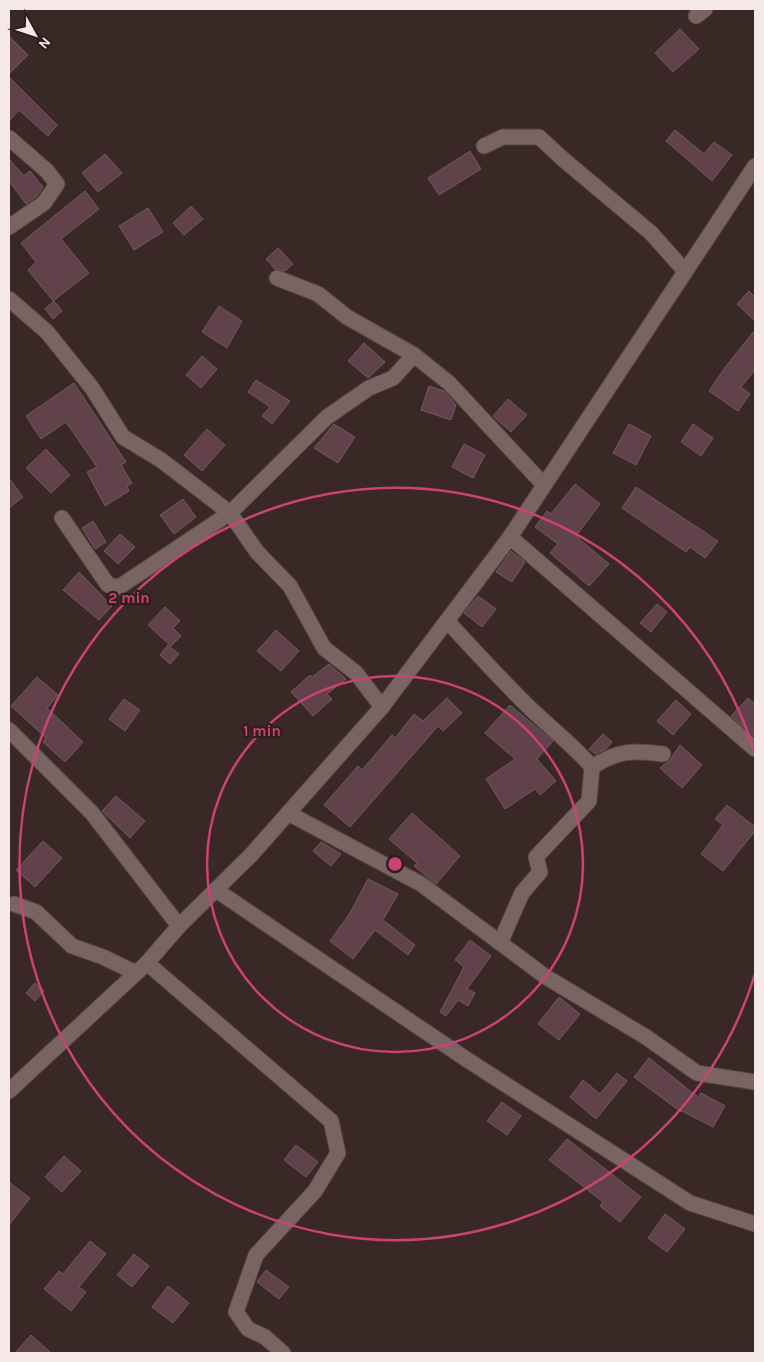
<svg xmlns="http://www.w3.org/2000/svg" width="764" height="1362" font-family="Karla,sans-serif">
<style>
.building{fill:#62424a;stroke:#6f5b5f}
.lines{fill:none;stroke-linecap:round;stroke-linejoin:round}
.minor-casing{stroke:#534542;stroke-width:17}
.minor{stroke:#796461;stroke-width:15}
.ring{fill:none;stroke:#cc4277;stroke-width:2.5}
.centre{fill:#cc4277;stroke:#2f1e1c;stroke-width:2.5}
.ring-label{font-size:15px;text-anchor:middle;font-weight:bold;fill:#cc4277;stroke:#2f1e1c;stroke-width:4.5;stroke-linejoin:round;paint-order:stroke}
</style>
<rect width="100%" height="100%" fill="#392825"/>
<g class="building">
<path d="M680,29l19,20 -26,23 -18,-19z"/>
<path d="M9,36l19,19 -19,19z"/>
<path d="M9,77l48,48 -9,11 -29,-26 -10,11z"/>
<path d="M675,130l29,24 10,-12 18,13 -20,26 -46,-40z"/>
<path d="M470,151l11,18 -42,26 -11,-17z"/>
<path d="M105,154l17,19 -24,19 -16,-19z"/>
<path d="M9,159l15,17 6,-5 13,16 -6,9 -11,8 -17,-23z"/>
<path d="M85,191l14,18 -38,30 28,34 -36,28 -25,-31 8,-8 -15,-19z"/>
<path d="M191,206l12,13 -19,16 -11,-12z"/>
<path d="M148,208l15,24 -29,18 -15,-24z"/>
<path d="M278,248l15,16 -8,7 -10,-2 -9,-10z"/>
<path d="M749,291l6,6v24l-18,-17z"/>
<path d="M54,301l8,10 -9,8 -8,-10z"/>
<path d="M219,306l23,15 -15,27 -25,-16z"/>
<path d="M755,330v40l-14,17 9,7 -12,17 -29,-20 17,-25z"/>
<path d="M364,343l21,19 -17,16 -20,-17z"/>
<path d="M202,356l15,13 -16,19 -15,-13z"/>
<path d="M256,380l34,21 -18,23 -10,-8 8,-9 -22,-15z"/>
<path d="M74,383l52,79 -5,3 11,18 -5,3 2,5 -24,15 -18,-34 10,-5 -31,-45 -25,17 -15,-23z"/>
<path d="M429,386l15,5 12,14 -5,15 -30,-10z"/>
<path d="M508,399l19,16 -16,17 -18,-16z"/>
<path d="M334,424l21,13 -17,26 -24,-15z"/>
<path d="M629,424l22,12 -15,29 -23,-12z"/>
<path d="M693,424l20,14 -12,18 -20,-14z"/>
<path d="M207,429l18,16 -23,26 -18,-16z"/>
<path d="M464,444l21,11 -12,23 -21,-11z"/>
<path d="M46,449l24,26 -19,18 -25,-25z"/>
<path d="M9,478l14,19 -14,11z"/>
<path d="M575,484l25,20 -24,32 33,28 -20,22 -39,-33 8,-9 -23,-17 12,-16 4,3z"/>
<path d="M636,487l82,54 -13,17 -15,-11 -4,5 -64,-44z"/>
<path d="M183,499l13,18 -22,17 -14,-19z"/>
<path d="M93,521l13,21 -11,7 -13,-21z"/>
<path d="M120,534l15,13 -17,17 -14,-13z"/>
<path d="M511,551l14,11 -13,20 -16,-10z"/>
<path d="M79,572l33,34 -13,14 -36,-30z"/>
<path d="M478,596l18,13 -14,18 -18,-14z"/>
<path d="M657,604l10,8 -16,20 -11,-9z"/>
<path d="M165,607l15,14 -7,7 8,8 -10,10 -23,-21z"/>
<path d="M276,630l23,21 -18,20 -24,-20z"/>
<path d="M168,645l11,9 -9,10 -10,-9z"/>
<path d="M329,664l17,15 -19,15 5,5 -19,17 -22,-24 19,-17 2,2z"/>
<path d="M37,677l21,18 -11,13 36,34 -18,20 -22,-20 3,-4 -35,-32z"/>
<path d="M447,698l15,15 -19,18 -5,-5 -88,101 -26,-22 34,-39 4,4 30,-35 3,3 19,-24 9,7z"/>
<path d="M748,698l7,6v33l-24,-21z"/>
<path d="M124,699l16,11 -15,21 -16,-12z"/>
<path d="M676,700l15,14 -18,21 -16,-14z"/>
<path d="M510,705l43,36 -16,18 19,22 -16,14 -5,-6 -30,20 -19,-30 29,-20 -30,-26z"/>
<path d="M603,734l9,8 -6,7 -11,5 -6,-5z"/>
<path d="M680,745l22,20 -20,23 -22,-20 10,-8z"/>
<path d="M116,796l29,25 -15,17 -28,-27z"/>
<path d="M727,805l28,22v4l-32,40 -22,-17 22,-29 -8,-6z"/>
<path d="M412,813l48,43 -24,28 -22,-18 3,-3 -28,-24z"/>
<path d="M43,841l19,17 -27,29 -19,-17z"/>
<path d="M321,842l20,12 -10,12 -18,-15z"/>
<path d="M368,879l30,15 -15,26 32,25 -7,10 -33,-25 -22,29 -23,-18 20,-28z"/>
<path d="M470,940l21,16 -24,33 8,4 -7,13 -10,-6 -12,16 -6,-4 24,-45 -9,-7z"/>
<path d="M35,983l9,8 -9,10 -9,-8z"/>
<path d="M559,997l21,17 -21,26 -21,-16z"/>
<path d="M649,1058l49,39 3,-4 24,13 -12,21 -31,-16 -1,1 -47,-35z"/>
<path d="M617,1073l10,8 -31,38 -26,-22 13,-17 17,14z"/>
<path d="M502,1102l19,14 -14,19 -20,-14z"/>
<path d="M567,1139l74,58 -21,25 -20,-16 3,-4 -54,-42z"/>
<path d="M296,1145l22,17 -12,15 -22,-17z"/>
<path d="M64,1156l17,15 -19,21 -17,-15z"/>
<path d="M9,1182l21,16 -21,27z"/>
<path d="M665,1214l20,15 -18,23 -19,-14z"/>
<path d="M90,1241l16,13 -27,33 7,5 -15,19 -27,-22 15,-18 4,3z"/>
<path d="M134,1254l15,12 -17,21 -15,-12z"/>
<path d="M266,1270l23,17 -10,12 -22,-17z"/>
<path d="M168,1286l21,17 -16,20 -21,-16z"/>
<path d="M31,1335l20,18h-36z"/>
</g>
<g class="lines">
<defs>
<g id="minor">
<path d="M696,16l9,-7"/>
<path d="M9,138l38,33 10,13 -13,19 -35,24"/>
<path d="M484,146l19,-9h36l25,23 87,73 34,38"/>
<path d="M277,278l41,16 29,23 67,38 35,28 95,102"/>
<path d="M9,299l38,33 45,56 31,49 38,23 69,53 27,39 33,34 34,62 32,25 26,34"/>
<path d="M62,518l46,67 11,2 111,-74 97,-96 42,-29 24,-10 21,-23"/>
<path d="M510,537l245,212"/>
<path d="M447,621c28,30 55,60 85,89 20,19 42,36 60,57"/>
<path d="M9,730l83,83 87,113"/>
<path d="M288,813l133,71 125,93 100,60 51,36 58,9"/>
<path d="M216,890l250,169 224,144 65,21"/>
<path d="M14,904l22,8 36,34 31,11 33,16"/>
<path d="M500,943l22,-50 18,-21 -4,-15 53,-56 3,-34c26,-17 42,-17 71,-13"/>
<path d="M147,963l184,158 7,32 -23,38 -59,64 -20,57 12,17 17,8 18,16"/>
<path d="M9,1091l138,-128 32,-37 72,-71 131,-148 128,-170 245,-371"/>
</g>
</defs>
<use href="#minor" class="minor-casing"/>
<use href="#minor" class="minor"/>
</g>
<g class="ring">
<circle cx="395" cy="864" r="188"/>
<path d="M755 974A376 376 0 1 1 755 754"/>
</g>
<circle cx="395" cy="864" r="8" class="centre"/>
<g class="ring-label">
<text x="129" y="603">2 min</text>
<text x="262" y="736">1 min</text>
</g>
<rect width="764" height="1362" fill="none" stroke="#f5e9e7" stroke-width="20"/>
<g transform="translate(35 35) rotate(130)" stroke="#2f1e1c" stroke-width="4" paint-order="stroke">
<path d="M0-4L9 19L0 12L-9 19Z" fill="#f5e9e7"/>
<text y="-8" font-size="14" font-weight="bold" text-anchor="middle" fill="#f5e9e7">N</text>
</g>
</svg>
